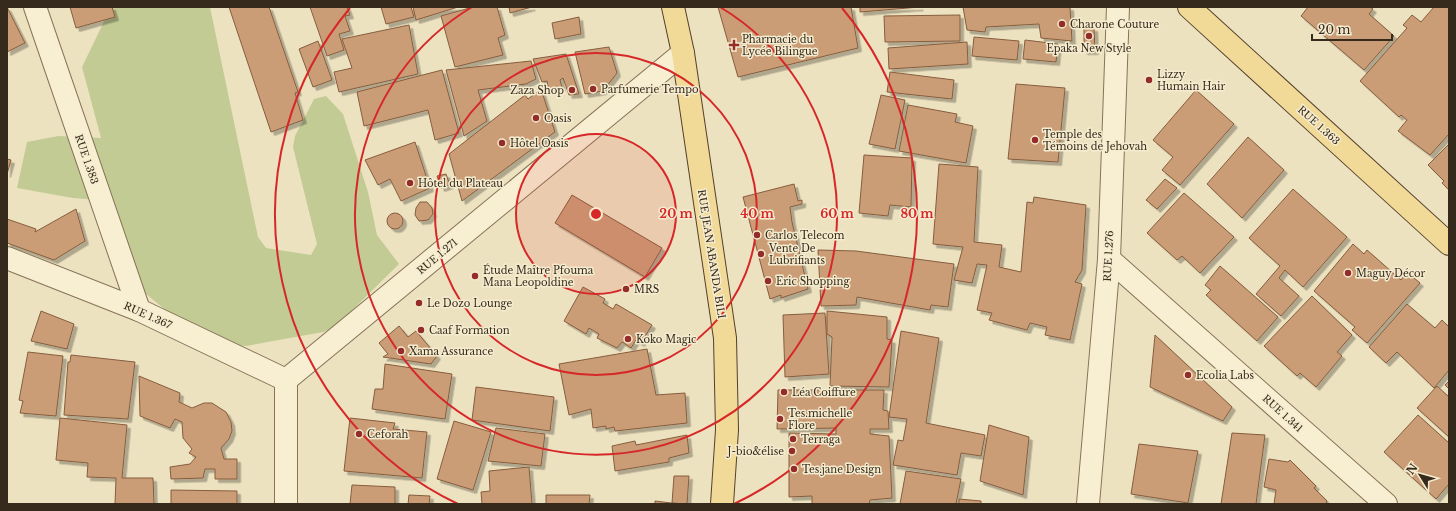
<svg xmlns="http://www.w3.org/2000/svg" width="1456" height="511" font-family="'Libre Baskerville',serif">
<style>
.green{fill:#c2cb94}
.building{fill:#cb9d76;stroke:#855d3e;filter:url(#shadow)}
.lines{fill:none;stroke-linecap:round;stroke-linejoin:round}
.minor-casing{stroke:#867358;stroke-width:24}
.major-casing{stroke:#53402d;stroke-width:24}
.minor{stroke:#f8efd3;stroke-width:22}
.major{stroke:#f1d997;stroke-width:22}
.ring{fill:none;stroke:#d62828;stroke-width:2}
.poi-dot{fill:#942d29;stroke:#f5eccf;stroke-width:1.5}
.labels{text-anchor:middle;stroke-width:3;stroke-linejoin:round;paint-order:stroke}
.poi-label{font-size:10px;fill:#362a1c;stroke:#f5eccf;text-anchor:start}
.street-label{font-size:10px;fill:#362a1c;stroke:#f5eccf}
.centre{fill:#d62828;stroke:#f5eccf;stroke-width:2}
.ring-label{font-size:12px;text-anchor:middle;font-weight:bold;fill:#d62828;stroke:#f5eccf;stroke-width:3;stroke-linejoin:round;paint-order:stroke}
</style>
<defs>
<filter id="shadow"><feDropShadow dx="3.5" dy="3.5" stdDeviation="0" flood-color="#0004"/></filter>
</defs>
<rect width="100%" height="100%" fill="#ede2c0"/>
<path class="green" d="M111,7h99l48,230 8,11 45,7 6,-11 -24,-97 2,-11 19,-37 12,-3 17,18 25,78 9,43 22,29 -64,63 -12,5 -77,14 -26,-2 -23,-8 -52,-43 -35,-92 -37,-3 -56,-10 10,-46 31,-6 43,2 -19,-71z"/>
<g class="building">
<path d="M7,7l18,36 -18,9z"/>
<path d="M70,7h42l3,10 -39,11z"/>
<path d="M229,7h40l29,85 -3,1 8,27 -32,12z"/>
<path d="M310,7h37l3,8 -5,1 5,15 -11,3 5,16 -17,6z"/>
<path d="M381,7h30l3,10 -28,7z"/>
<path d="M413,7h45l-42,13z"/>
<path d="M473,7h24l8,28 -7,3 5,17 -48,12 -14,-51z"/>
<path d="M509,7h23l-22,6z"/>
<path d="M718,7h133l7,41 -120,29z"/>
<path d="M860,7h60l-60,5z"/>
<path d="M963,7h107l2,34 -31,-3 -2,-14 -53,3 -1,5 -18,-2z"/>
<path d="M1308,7h62l3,2 -4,5 25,22 -30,34 -63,-54z"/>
<path d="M1434,7h15v127l-19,21 -32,-24 9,-11 -6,-5 -2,2 -39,-36 47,-53 -4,-3 9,-10 9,7z"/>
<path d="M960,15v26l-75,1 -1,-26z"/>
<path d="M579,17l2,17 -26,5 -3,-16z"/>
<path d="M409,25l9,49 -79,18 -5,-20 18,-4 -10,-29z"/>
<path d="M1084,28h10l1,23h-11z"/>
<path d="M974,37l45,4 -2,19 -45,-4z"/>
<path d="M1025,40l33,4 -2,18 -33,-3z"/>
<path d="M318,41l14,39 -19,7 -14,-38z"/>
<path d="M967,42l1,22 -79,5 -1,-21z"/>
<path d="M609,47l8,26 -14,18 -18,3 -10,-42z"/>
<path d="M566,54l13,40 -10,1 -6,-17 -3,2 2,7 -13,4 -2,-10 -5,1 -9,-23z"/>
<path d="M531,61l5,18 -10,5 -48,6 9,31 -23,15 -18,-66z"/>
<path d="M442,70l17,63 -24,7 -7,-30 -64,16 -7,-34z"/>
<path d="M890,72l64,8 -2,19 -65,-7z"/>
<path d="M1016,84l49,4 -7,74 -50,-3z"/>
<path d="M541,89l14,43 -93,69 -13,-47 76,-59 3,4z"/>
<path d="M1196,90l38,34 -54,61 -18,-15 11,-13 -20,-17z"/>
<path d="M881,95l24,5 -10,49 -26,-5z"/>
<path d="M908,105l49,9 -2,8 18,4 -7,37 -67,-12z"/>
<path d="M1248,137l36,33 -42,48 -35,-34z"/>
<path d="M415,142l15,46 -29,13 -11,-22 -12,6 -13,-25z"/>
<path d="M1449,144v46l-7,-7 2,-2 -16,-16z"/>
<path d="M864,155l48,3 -1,49 -21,-2 -2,11 -29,-3z"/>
<path d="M7,159l4,1 -4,14z"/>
<path d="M939,164l39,3 -4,75 28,3 -3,22 22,5 6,-70 6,1 1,-6 52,8 -4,65 -7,12 7,2 -12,56 -25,-5 2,-8 -17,-4 -3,7 -38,-10 3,-7 -15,-3 10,-45 -10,-1 -5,19 -18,-3 9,-33 -30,-3z"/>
<path d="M446,174l4,11 -9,3 -4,-12z"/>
<path d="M1165,179l12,9 -20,21 -11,-9z"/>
<path d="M794,184l4,17 4,-1v4l-12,3 2,15 16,67 -27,9v-3l-11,4 -27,-102z"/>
<path d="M1293,189l54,48 -44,50 -18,-17 -6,8 20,18 -18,20 -25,-22 24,-28 -31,-28z"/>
<path d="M1184,193l50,44 -34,36 -18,-17 -5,4 -30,-27z"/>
<path d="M572,195l90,53 -17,29 -90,-54z"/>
<path d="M420,202h7l5,6 1,6 -5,6 -9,1 -4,-6 1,-7z"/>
<path d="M76,209l9,32 -31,19 -47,-17v-24l29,10 -1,3z"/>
<circle cx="395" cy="221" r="8"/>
<path d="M1353,244l11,10 3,-4 34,30 6,-8 13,11 -53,60 -15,-13 3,-3 -41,-36z"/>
<path d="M818,250l38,1 98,13 -6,43 -17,-2 -1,5 -73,-13 -1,8 -35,1z"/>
<path d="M1220,266l58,51 -21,24 -51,-46 5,-5 -6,-5z"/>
<path d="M583,287l22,12 -2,4 10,6 3,-5 36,21 -11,18 -5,-3 -5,8 -9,-6 -5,6 -20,-10 2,-4 -10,-6 -3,6 -22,-13z"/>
<path d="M1312,296l40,39 -15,17 5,4 -26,31 -16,-14 -3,3 -33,-30z"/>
<path d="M1407,304l28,24 7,-8 7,7v43l-15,18 -37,-36 -11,11 -17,-16z"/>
<path d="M41,311l33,13 -7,25 -36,-8z"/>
<path d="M827,311l60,6v22l5,1 -3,47 -59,-1 2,-49 -5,-3z"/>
<path d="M825,313l4,61 -44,3 -2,-62z"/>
<path d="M399,326l9,11 8,-6 21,25 -6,8 -48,-7 5,-3 -9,-11z"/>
<path d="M901,331l38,7 -13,85 59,12 -4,21 -20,-3 -4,22 -64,-10 5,-25 5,1 4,-22 -18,-2z"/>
<path d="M1155,335l77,72 -9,14 -73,-34z"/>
<path d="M647,349l9,46 29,-2 2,30 -72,8 -1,-4 -8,2v-3l-13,2 -2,-19 -22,6 -10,-51z"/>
<path d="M28,352l35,4 -7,60 -36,-3 3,-12 -4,-1z"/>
<path d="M71,355l64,7 -7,57 -64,-4 4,-53h2z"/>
<path d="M385,364l67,10 -7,45 -73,-10 3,-20h8z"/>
<path d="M139,376l41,17 -1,9 13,6 12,-5h8l14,9 5,10 1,9 -3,8 -8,9 3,11h13v20h-22v-10h-10l-2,9 -32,1 -1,-12 20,-3 6,-7 -7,-4 3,-4 -9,-11 -1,-16 -7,-3 -5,9 -30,-12z"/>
<path d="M1449,381v8l-4,-4z"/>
<path d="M1437,386l12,11v40l-32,-29z"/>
<path d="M476,387l78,10 -4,34 -78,-11z"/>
<path d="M778,390h106l-1,20 5,1 1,18h-19v5l19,2 3,62 -22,2 -1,4h-57v-8l-23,1v-64l47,1v-6l-59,1z"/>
<path d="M1418,415l31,28v41l-13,15 -52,-47z"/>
<path d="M60,418l67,7 -5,53h31l1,26h-39l1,-26 -29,-1 1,-14 -32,-3z"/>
<path d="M350,418l45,5 -2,6 34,3 -5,46 -78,-7z"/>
<path d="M454,421l37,11 -18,58 -36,-11z"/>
<path d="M989,425l40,12 -6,58 -43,-14z"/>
<path d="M496,428l49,6 -4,32 -53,-5z"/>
<path d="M1232,433l33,2 -9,69h-35z"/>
<path d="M687,435l2,18 -20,5v4l-54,9 -3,-25 23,-5 1,4z"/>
<path d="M1139,444l59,7 -10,52 -57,-9z"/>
<path d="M1269,459l19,3 2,-2 26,26 -2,2 13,13 -1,3h-52l2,-14 -12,-3z"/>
<path d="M529,467l3,37h-50l-1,-12 9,-1 -1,-20z"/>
<path d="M906,471l55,8 -5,25h-56z"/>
<path d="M674,476h15l-2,28 -15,-1z"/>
<path d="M352,485l43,2v17h-45z"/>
<path d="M171,490l66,1v13h-66z"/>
<path d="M409,495l21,1 -1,8h-21z"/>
<path d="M546,495h44l-1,9h-43z"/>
<path d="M959,499l22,2v3h-22z"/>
<path d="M655,501l24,3h-24z"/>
</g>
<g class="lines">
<defs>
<g id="minor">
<path d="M35,7l104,303"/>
<path d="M7,258l132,52 147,70"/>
<path d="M1109,259l277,245"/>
<path d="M286,380l397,-327"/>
<path d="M286,380v124"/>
<path d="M1088,504l21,-245 9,-252"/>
</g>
<g id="major">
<path d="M673,7l10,46 42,285 2,92 -5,74"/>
<path d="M1189,7l260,237"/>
</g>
</defs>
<use href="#minor" class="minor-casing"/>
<use href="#major" class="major-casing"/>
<use href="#minor" class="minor"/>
<use href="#major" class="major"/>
</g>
<circle cx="596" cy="214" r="80" fill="#d62828" fill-opacity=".12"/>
<g class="ring">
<circle cx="596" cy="214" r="80"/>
<circle cx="596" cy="214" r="161"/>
<path d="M720 7A241 241 0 1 1 472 7"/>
<path d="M458 504A321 321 0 0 1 350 8M842 8A321 321 0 0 1 734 504"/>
</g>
<g class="poi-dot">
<circle cx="1062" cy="24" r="4"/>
<circle cx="1089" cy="36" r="4"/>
<path d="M732 39h4v4h4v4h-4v4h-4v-4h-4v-4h4z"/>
<circle cx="1149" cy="80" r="4"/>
<circle cx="593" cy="89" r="4"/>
<circle cx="572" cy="90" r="4"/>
<circle cx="536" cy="118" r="4"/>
<circle cx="1035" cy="140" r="4"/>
<circle cx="502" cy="143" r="4"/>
<circle cx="410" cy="183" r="4"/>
<circle cx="757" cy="235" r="4"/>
<circle cx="761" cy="254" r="4"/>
<circle cx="1348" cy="273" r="4"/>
<circle cx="475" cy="276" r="4"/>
<circle cx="768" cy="281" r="4"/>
<circle cx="626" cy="289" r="4"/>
<circle cx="419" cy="303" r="4"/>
<circle cx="421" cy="330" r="4"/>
<circle cx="628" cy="339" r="4"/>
<circle cx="401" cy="351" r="4"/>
<circle cx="1188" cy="375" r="4"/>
<circle cx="784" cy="392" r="4"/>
<circle cx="780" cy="419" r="4"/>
<circle cx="359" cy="434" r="4"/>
<circle cx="793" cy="439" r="4"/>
<circle cx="792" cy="451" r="4"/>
<circle cx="794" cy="469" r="4"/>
</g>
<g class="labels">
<g class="poi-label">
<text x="1070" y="28">Charone Couture</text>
<text x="742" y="43">Pharmacie du<tspan x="742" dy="12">Lycée Bilingue</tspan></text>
<text x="1089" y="52" text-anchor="middle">Epaka New Style</text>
<text x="1157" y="78">Lizzy<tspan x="1157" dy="12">Humain Hair</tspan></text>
<text x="601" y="93">Parfumerie Tempo</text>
<text x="564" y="94" text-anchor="end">Zaza Shop</text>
<text x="544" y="122">Oasis</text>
<text x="1043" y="138">Temple des<tspan x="1043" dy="12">Témoins de Jehovah</tspan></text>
<text x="510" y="147">Hôtel Oasis</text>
<text x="418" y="187">Hôtel du Plateau</text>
<text x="765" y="239">Carlos Telecom</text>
<text x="769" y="252">Vente De<tspan x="769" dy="12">Lubrifiants</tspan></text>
<text x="483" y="274">Étude Maître Pfouma<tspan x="483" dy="12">Mana Leopoldine</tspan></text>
<text x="1356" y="277">Maguy Décor</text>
<text x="776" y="285">Eric Shopping</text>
<text x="634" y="293">MRS</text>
<text x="427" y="307">Le Dozo Lounge</text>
<text x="429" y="334">Caaf Formation</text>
<text x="636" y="343">Koko Magic</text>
<text x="409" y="355">Xama Assurance</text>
<text x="1196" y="379">Ecolia Labs</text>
<text x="792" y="396">Léa Coiffure</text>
<text x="788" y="417">Tes.michelle<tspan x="788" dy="12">Flore</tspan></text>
<text x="367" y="438">Ceforah</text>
<text x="801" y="443">Terraga</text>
<text x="784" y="455" text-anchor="end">J-bio&amp;élise</text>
<text x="802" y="473">Tes.jane Design</text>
</g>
<g class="street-label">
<text transform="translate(1319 125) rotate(42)" y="4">RUE 1.363</text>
<text transform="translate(87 159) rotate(71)" y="4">RUE 1.383</text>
<text transform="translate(712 254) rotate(81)" y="4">RUE JEAN ABANDA BILI</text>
<text transform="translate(437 256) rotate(-40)" y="4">RUE 1.271</text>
<text transform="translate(1108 256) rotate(-87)" y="4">RUE 1.276</text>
<text transform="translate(148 315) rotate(24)" y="4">RUE 1.367</text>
<text transform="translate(1283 413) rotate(42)" y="4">RUE 1.341</text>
</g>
</g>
<circle cx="596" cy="214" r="6" class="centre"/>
<g class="ring-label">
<text x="676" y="218">20 m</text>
<text x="757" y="218">40 m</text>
<text x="837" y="218">60 m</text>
<text x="917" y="218">80 m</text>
</g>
<rect width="1456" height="511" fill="none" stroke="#362a1c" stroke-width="16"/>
<g transform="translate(1420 475) rotate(307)" stroke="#f5eccf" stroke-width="3" paint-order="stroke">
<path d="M0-3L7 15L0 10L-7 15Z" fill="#362a1c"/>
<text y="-6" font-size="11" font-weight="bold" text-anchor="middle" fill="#362a1c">N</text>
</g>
<path d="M1312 34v6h80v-6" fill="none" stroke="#362a1c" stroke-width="2"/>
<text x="1318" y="34" font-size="12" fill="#362a1c" stroke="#f5eccf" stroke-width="3" paint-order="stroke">20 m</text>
</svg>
